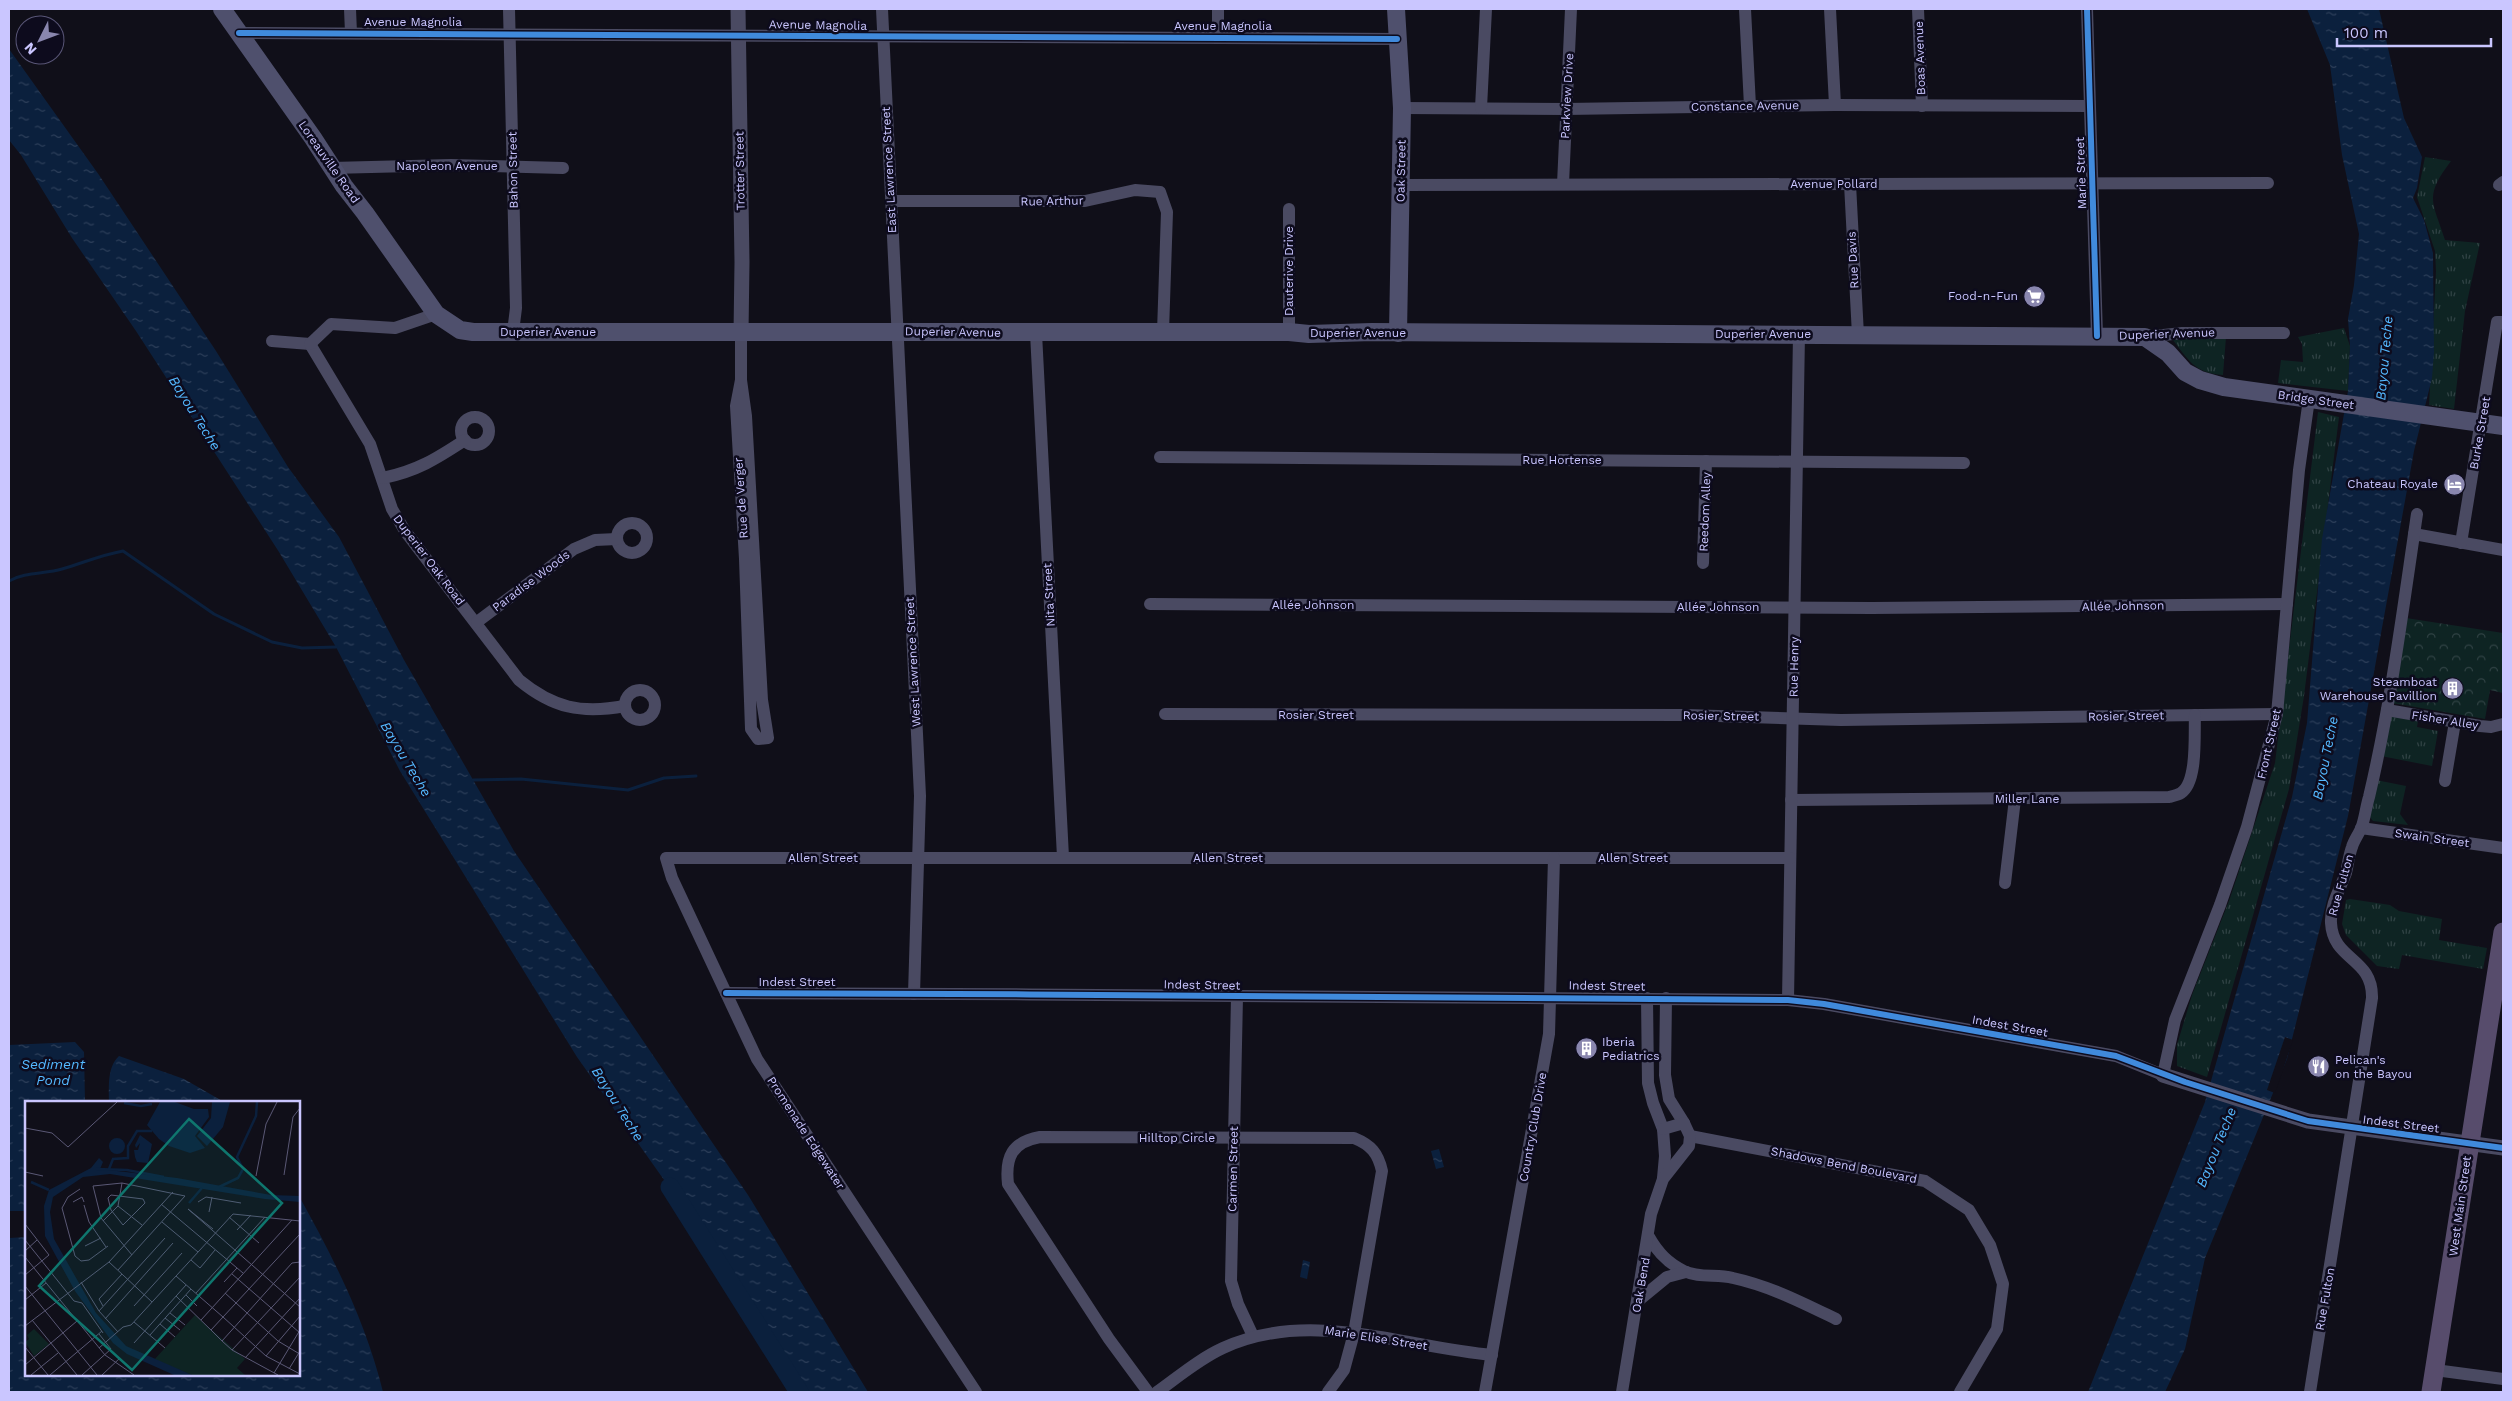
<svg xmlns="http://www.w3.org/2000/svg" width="2512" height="1401" font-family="'Work Sans',sans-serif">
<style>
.grass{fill:url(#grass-tufts)}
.park{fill:url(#park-crowns)}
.water{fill:url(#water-ripples)}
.pier{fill:#100f19}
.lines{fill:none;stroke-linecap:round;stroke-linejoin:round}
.stream{stroke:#0b203d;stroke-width:3}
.river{stroke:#0b203d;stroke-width:19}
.minor{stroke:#4a4a62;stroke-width:12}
.tertiary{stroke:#4a4a62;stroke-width:15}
.secondary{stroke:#4f506d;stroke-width:18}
.primary{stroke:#574c6c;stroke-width:19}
.cycleway-casing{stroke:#0d0b1d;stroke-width:9}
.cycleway{stroke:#408adc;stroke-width:6}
.labels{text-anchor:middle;stroke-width:5;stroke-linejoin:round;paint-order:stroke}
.street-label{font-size:12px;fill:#cac6ff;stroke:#0d0b1d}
.poi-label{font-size:12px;fill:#cac6ff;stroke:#0d0b1d;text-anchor:end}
.water-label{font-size:14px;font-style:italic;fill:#54b8ff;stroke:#0d0b1d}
.inset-river{fill:none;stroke:#0b203d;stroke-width:2.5}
.inset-road{fill:none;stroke:#5a5875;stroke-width:1}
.view{fill:#0f766e;fill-opacity:0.15;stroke:#0f766e;stroke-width:2.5}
.inset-edge{fill:none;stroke:#cac6ff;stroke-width:2.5}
</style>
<defs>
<pattern id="grass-tufts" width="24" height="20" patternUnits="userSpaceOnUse" patternTransform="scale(1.25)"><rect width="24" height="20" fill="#0e2423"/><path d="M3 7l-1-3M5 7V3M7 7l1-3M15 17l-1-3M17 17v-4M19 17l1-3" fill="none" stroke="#304244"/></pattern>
<pattern id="park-crowns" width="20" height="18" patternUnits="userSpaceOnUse" patternTransform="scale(1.25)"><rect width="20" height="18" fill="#0e2423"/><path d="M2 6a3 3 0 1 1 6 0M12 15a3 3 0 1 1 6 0" fill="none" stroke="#304244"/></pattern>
<pattern id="water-ripples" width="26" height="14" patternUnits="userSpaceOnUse" patternTransform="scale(1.25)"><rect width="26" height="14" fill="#0b203d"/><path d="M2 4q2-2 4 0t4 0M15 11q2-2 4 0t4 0" fill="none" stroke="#2d3f5a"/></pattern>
</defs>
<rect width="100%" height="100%" fill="#100f19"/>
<g class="grass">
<path d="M2425,157l26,4c-27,36 -19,39 -6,79l35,3 -15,68 -11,98 -25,-4 7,-134 -1,-20 -18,-54z"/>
<path d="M2344,328l6,18 -2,45 -70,-8 3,-23 22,2 -1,-18 -4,-7z"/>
<path d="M2226,337l-3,38c-29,-2 -34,-15 -51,-36z"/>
<path d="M2318,412l21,5 -35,279 -15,93 -82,288 -30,-11v-21l15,-50 37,-94 46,-138z"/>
<path d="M2389,716l29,5 -1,6 21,4 -6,35 -51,-10z"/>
<path d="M2376,780l30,6 -6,28 8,11 -35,-4 -4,-5z"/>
<path d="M2350,899l40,6 9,6 43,8 -3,21 48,8 -4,21 -81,-14 -3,14 -22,-3 -31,-31 -4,-11 4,-24z"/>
</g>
<path class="park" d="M2406,618l97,15v60l-13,-3 -5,29 -93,-16z"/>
<g class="water">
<path d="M2307,9h72l25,109 18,39 -5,31 -4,10 11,22 9,33 1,99 -2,26 -18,73 -66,365 -61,243 -82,199 -20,91 -20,43h-77l117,-290 87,-305 15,-74 15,-184 26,-148 2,-45 -2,-27 6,-34 5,-51 -17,-79 -12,-90z"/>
<path d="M9,49l90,126 117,176 72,116 51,70 65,123 110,191 234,344 120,197h-60l-100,-150 -131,-185 -177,-286 -64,-124 -57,-95 -143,-221 -64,-93 -51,-83 -12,-15z"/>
<path d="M75,1042l9,10 1,50h-59v109h-17v-166z"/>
<path d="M119,1056l65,23 40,23h-115c0,-15 -2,-35 10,-46z"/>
<path d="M1439,1149l5,18 -8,2 -5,-18z"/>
<path d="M299,1196c35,63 67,126 84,196h-374v-154l17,-1v138h273z"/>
<path d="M1303,1260l7,2 -3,17 -7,-2z"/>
</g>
<path class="pier" d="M2285,1037l8,3 -18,53 -8,-3z"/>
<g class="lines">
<g class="stream">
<path d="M9,581c16,-9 36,-7 53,-12 21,-6 39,-14 61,-18l91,63 58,28 30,6 34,-1"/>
<path d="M473,780l48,-1 107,11 36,-12 32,-2"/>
</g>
<path class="river" d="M670,1187l129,205"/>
<g class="minor">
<path d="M350,9l1,24"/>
<path d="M509,9l7,299 -3,24"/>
<path d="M882,9l38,787 -6,198"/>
<path d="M1218,9v29"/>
<path d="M1745,9l5,97"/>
<path d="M1830,9l5,96"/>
<path d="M1918,9l4,97"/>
<path d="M2087,9l10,327"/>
<path d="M239,33l1158,6"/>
<path d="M1402,108l164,1 269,-4 254,1"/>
<path d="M1481,108l5,-99"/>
<path d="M331,168l120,-3 112,3"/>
<path d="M1563,184l8,-175"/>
<path d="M1850,184l8,151"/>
<path d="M1400,185l868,-2"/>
<path d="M2499,185l4,-3"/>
<path d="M891,201h194l50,-11 25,2 7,20 -4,120"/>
<path d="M1289,209v123"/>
<path d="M741,333v47l5,36 16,284 6,38 -10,1 -7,-10 -6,-170 -9,-153 5,-26"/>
<path d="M1036,333l27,524"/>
<path d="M2145,337l37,-4h102"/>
<path d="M272,341l38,3"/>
<path d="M310,344l60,100 22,65 13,22 114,149c34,28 62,34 106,26"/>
<path d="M310,344l21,-20 64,4 41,-14"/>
<circle cx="475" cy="431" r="14"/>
<path d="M1160,457l804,6"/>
<path d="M383,478c34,-7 53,-19 82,-38"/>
<circle cx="632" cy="538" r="15"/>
<path d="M2414,534l89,16"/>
<path d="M2461,543l36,-221h6"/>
<path d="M1703,563l3,-102"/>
<path d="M1150,604l722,4 415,-4"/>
<path d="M477,622l97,-73 21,-9 22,-1"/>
<circle cx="640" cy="705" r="15"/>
<path d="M2387,710l93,16 11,1 12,-3"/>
<path d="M1165,714l522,1 154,5 436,-6"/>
<path d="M2445,781l10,-59"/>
<path d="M1791,800l378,-3c4,-1 9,-2 12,-4 17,-11 13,-59 14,-78"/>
<path d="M2361,828l142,20"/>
<path d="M2005,883l10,-84"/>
<path d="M726,993c354,2 708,2 1062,7l36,4 292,52 47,19 12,-55 45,-115 27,-78 30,-113 22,-244 10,-71"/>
<path d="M1237,997l-6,284 7,23 15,32"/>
<path d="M1647,998l1,85 5,20 10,26 2,27 -2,22"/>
<path d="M1666,998l-1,77 4,24 15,24"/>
<path d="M1788,1000l11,-666"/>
<path d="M1690,1136l235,45 44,29 21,35 13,39 -6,45 -37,63"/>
<path d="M1649,1237c9,16 19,26 35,34 14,7 34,3 49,7 37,8 70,25 103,41"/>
<path d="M1639,1300l28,-23 19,-5"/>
<path d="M2435,1370l68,9"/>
<path d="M976,1392l-219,-333 -85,-181 -6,-20h1124"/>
<path d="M1148,1392l-39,-53 -101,-155c-3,-27 4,-42 32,-47l314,1c17,7 24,15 28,33l-28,162 -10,37 -16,22"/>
<path d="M1157,1392c21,-15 42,-33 66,-44 86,-40 180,-1 269,7"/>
<path d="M1485,1392l64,-358 5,-176"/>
<path d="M1622,1392l29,-178 12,-35 26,-33 1,-10 -6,-13 -21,6"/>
<path d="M2310,1392l62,-394c1,-41 -39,-37 -41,-75 -1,-18 9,-34 15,-50 2,-9 3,-18 6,-26 2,-7 7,-13 10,-21 3,-9 4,-19 7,-29 22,-93 34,-189 48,-283"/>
</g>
<g class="tertiary">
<path d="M738,9l4,253 -1,71"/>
<path d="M2163,1075l145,46 195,27"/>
</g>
<g class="secondary">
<path d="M222,9l91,129 31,48 21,27 71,101 24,16 13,2h816l20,2 63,-2 773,5 23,16 17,19 15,8 24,7 279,39"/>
<path d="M1396,9l6,99 -4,225"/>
</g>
<path class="primary" d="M2431,1392l72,-460"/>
<defs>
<g id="cycleway">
<path d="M2087,9l10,327"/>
<path d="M239,33l1158,6"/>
<path d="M726,993c354,2 708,2 1062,7l36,4 292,52 69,26 123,39 195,27"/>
</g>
</defs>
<use href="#cycleway" class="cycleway-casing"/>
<use href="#cycleway" class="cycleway"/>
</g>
<defs>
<symbol id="supermarket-disc" viewBox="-11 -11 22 22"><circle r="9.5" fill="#8986ae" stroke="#0d0b1d"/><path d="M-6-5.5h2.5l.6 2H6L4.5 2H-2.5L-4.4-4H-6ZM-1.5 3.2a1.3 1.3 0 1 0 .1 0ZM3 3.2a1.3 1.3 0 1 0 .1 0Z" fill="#fff"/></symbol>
<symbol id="hotel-disc" viewBox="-11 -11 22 22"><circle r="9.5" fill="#8986ae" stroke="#0d0b1d"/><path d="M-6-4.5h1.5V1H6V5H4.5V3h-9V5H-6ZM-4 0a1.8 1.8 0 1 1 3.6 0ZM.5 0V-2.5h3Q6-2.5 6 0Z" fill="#fff"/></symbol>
<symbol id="building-disc" viewBox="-11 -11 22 22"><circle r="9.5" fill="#8986ae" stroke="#0d0b1d"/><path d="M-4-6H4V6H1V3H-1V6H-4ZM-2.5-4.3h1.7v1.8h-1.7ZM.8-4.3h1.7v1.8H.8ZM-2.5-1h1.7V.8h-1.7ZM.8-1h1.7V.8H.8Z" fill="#fff"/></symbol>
<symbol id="restaurant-disc" viewBox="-11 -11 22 22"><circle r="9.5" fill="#8986ae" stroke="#0d0b1d"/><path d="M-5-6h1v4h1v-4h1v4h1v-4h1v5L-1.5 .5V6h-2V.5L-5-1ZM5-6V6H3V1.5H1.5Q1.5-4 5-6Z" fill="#fff"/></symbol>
</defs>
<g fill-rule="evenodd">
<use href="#supermarket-disc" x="2022" y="284" width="25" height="25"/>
<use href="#hotel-disc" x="2442" y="472" width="25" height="25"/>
<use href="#building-disc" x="2440" y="676" width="25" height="25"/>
<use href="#building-disc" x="1574" y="1036" width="25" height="25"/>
<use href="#restaurant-disc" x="2306" y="1054" width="25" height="25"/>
</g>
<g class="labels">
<g class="street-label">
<text x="413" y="26">Avenue Magnolia</text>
<text transform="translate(818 25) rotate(1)" y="4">Avenue Magnolia</text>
<text x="1223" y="30">Avenue Magnolia</text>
<text transform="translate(1920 58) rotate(-92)" y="4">Boas Avenue</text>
<text transform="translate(1567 96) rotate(-87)" y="4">Parkview Drive</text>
<text transform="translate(1745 106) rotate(-1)" y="4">Constance Avenue</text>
<text transform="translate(329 162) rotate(55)" y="4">Loreauville Road</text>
<text x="447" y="170">Napoleon Avenue</text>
<text transform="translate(513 170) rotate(-91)" y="4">Bahon Street</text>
<text transform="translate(889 170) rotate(-93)" y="4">East Lawrence Street</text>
<text transform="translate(740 171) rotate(-91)" y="4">Trotter Street</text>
<text transform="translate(1401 171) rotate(-89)" y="4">Oak Street</text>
<text transform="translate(2081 173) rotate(-92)" y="4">Marie Street</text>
<text x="1834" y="188">Avenue Pollard</text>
<text transform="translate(1052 201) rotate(-1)" y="4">Rue Arthur</text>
<text transform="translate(1853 260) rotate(-93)" y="4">Rue Davis</text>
<text transform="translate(1289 271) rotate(-90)" y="4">Dauterive Drive</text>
<text x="548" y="336">Duperier Avenue</text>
<text transform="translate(953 332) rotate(1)" y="4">Duperier Avenue</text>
<text x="1358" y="337">Duperier Avenue</text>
<text x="1763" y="338">Duperier Avenue</text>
<text transform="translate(2167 334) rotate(-2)" y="4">Duperier Avenue</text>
<text transform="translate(2316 400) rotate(8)" y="4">Bridge Street</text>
<text transform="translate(2480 433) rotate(-80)" y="4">Burke Street</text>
<text x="1562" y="464">Rue Hortense</text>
<text transform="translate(741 498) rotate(-94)" y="4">Rue de Verger</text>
<text transform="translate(1705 512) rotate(-88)" y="4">Reedom Alley</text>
<text transform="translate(429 560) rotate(53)" y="4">Duperier Oak Road</text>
<text transform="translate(531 581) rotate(-37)" y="4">Paradise Woods</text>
<text transform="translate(1049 595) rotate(-93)" y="4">Nita Street</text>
<text x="1313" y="609">Allée Johnson</text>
<text transform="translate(2123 606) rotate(-1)" y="4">Allée Johnson</text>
<text x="1718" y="611">Allée Johnson</text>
<text transform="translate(913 662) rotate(-93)" y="4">West Lawrence Street</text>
<text transform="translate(1794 667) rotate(-89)" y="4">Rue Henry</text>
<text x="1316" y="719">Rosier Street</text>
<text transform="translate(1721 716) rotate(1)" y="4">Rosier Street</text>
<text transform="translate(2126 716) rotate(-1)" y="4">Rosier Street</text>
<text transform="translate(2445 720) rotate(9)" y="4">Fisher Alley</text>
<text transform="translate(2269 744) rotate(-77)" y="4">Front Street</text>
<text x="2027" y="803">Miller Lane</text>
<text transform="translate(2432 838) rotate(8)" y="4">Swain Street</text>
<text x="823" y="862">Allen Street</text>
<text x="1228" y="862">Allen Street</text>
<text x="1633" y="862">Allen Street</text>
<text transform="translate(2341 885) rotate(-74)" y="4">Rue Fulton</text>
<text x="797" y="986">Indest Street</text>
<text transform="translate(1202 985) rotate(1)" y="4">Indest Street</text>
<text transform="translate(1607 986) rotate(1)" y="4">Indest Street</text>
<text transform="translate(2010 1026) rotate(10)" y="4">Indest Street</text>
<text transform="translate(2401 1124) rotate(7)" y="4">Indest Street</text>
<text transform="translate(1533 1127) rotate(-80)" y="4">Country Club Drive</text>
<text transform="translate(806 1133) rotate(57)" y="4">Promenade Edgewater</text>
<text x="1177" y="1142">Hilltop Circle</text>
<text transform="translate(1844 1165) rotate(11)" y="4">Shadows Bend Boulevard</text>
<text transform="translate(1233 1169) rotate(-89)" y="4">Carmen Street</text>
<text transform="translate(2460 1206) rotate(-82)" y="4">West Main Street</text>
<text transform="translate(1641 1285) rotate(-80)" y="4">Oak Bend</text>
<text transform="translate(2325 1299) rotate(-80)" y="4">Rue Fulton</text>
<text transform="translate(1376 1338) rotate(9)" y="4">Marie Elise Street</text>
</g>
<g class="poi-label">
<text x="2018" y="300">Food-n-Fun</text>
<text x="2438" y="488">Chateau Royale</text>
<text x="2437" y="686">Steamboat<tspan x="2437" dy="14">Warehouse Pavillion</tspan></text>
<text x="1602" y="1046" text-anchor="start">Iberia<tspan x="1602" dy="14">Pediatrics</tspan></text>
<text x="2335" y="1064" text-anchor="start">Pelican's<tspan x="2335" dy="14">on the Bayou</tspan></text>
</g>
<g class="water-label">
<text transform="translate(2384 358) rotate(-85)" y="5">Bayou Teche</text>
<text transform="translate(195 413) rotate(58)" y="5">Bayou Teche</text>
<text transform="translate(2325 758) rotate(-79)" y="5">Bayou Teche</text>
<text transform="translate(406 759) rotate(59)" y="5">Bayou Teche</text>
<text x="53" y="1069">Sediment<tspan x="53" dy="16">Pond</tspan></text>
<text transform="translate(618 1104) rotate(58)" y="5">Bayou Teche</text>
<text transform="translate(2216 1147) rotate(-68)" y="5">Bayou Teche</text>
</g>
</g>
<g transform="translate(25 1101)">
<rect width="275" height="275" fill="#100f19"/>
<path d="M9,228l15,15 -15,12 -9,-14 4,-3 -2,-4z" fill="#0e2423"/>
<path d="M170,214l50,44 -8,9 8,7h-53l-38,-15z" fill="#0e2423"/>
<path d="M135,1h15l19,7h14l1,8 -14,19 10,12 -15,5 -21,-7 -10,-7 -12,-14zM187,1h18l-7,25 -16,19 -10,-10 14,-18zM115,34l12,9 -4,19 -11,-1 -2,-5 -1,-7h4l2,-7 -4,5 -1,-3zM84 45a8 8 0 1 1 16 0a8 8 0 1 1-16 0ZM74,57l4,4 -3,7 77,9 94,17 29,1v6l-35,-3 -155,-25 -27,3 -30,20 -3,15 4,27 42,74 30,33 66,29h-18l-47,-21 -14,-11 -38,-52 -30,-55 -1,-30 5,-16 42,-22z" fill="#0b203d"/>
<path class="inset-river" d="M99,2l17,3 11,-2M71,68l31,1 37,7M84,68l4,-10 15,-1v-12l9,-15h15M6,81l18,8M194,86l19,-9 5,-9 -6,-12 19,-41 1,-14M164,102l13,-15"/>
<path class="inset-road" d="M0,27l27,5 16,14 49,-45M0,71l18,4M259,74l9,-58 7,-9M231,75l10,-52 11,-22M55,88l-12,8 -6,11 13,48 6,5 8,-1 19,-14M86,94l32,4 2,4 -22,22 -12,-15 -3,-12zM48,101l9,-5 2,5M173,101l8,-5 35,6M136,103l82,69M59,104l5,17 17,25M93,105l24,19M184,111l3,-15M204,116l30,26M78,120l15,-15 4,-23M137,121l36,30M0,123l24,31 -24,20M188,128l-25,-20 112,98M212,129l14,-15M275,133l-77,83 43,39 34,18M0,139l49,61 8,2 21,30M60,145l16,-8M0,150l12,-11M0,156l80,98 29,20M166,159l9,8 15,-18M84,161l43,40M93,169l67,-74 -63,-13 -29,3 8,32 31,37M207,173l68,59M151,175l47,41 -12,13 11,11 10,9 46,25M56,181l18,29 19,21M199,181l13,-14M0,185l72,89M171,192l69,-76M200,192l53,48 20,12M161,194l11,11M151,195l35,34M0,199l21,-17M78,205l-4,-7 23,-25M109,205l48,-53M74,210l66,-73M145,212l15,12M140,217l15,12M80,218l68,-76M7,219l45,55M176,219l91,-100M109,221l31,26M135,223l15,13M0,225l84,-64 64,-70M125,234l41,-46M197,240l70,-78 8,-1M109,242l52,-58M0,246l23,28M74,247l24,-21 8,-2 102,-111 67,7M207,249l68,-73M241,255l34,-40M220,257l55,-60M0,264l52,-44M264,268l11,-18M249,272l26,-43M6,274l27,-22M25,274l52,-44M57,274l29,-26 -12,-15M77,274l18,-17"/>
<path class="view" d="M164,18l93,84 -150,167 -93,-84z"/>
<rect width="275" height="275" class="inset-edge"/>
</g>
<rect width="2512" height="1401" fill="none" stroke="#cac6ff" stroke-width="20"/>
<g transform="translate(40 40) rotate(228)"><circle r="24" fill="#0d0b1d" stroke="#595677"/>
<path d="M0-4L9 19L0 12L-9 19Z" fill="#8986ae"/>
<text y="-8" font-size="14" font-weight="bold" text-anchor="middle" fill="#cac6ff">N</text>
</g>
<path d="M2337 38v8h154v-8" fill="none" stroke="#cac6ff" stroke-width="2.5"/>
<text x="2344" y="38" font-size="15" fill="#cac6ff" stroke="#0d0b1d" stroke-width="4" paint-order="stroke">100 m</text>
</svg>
